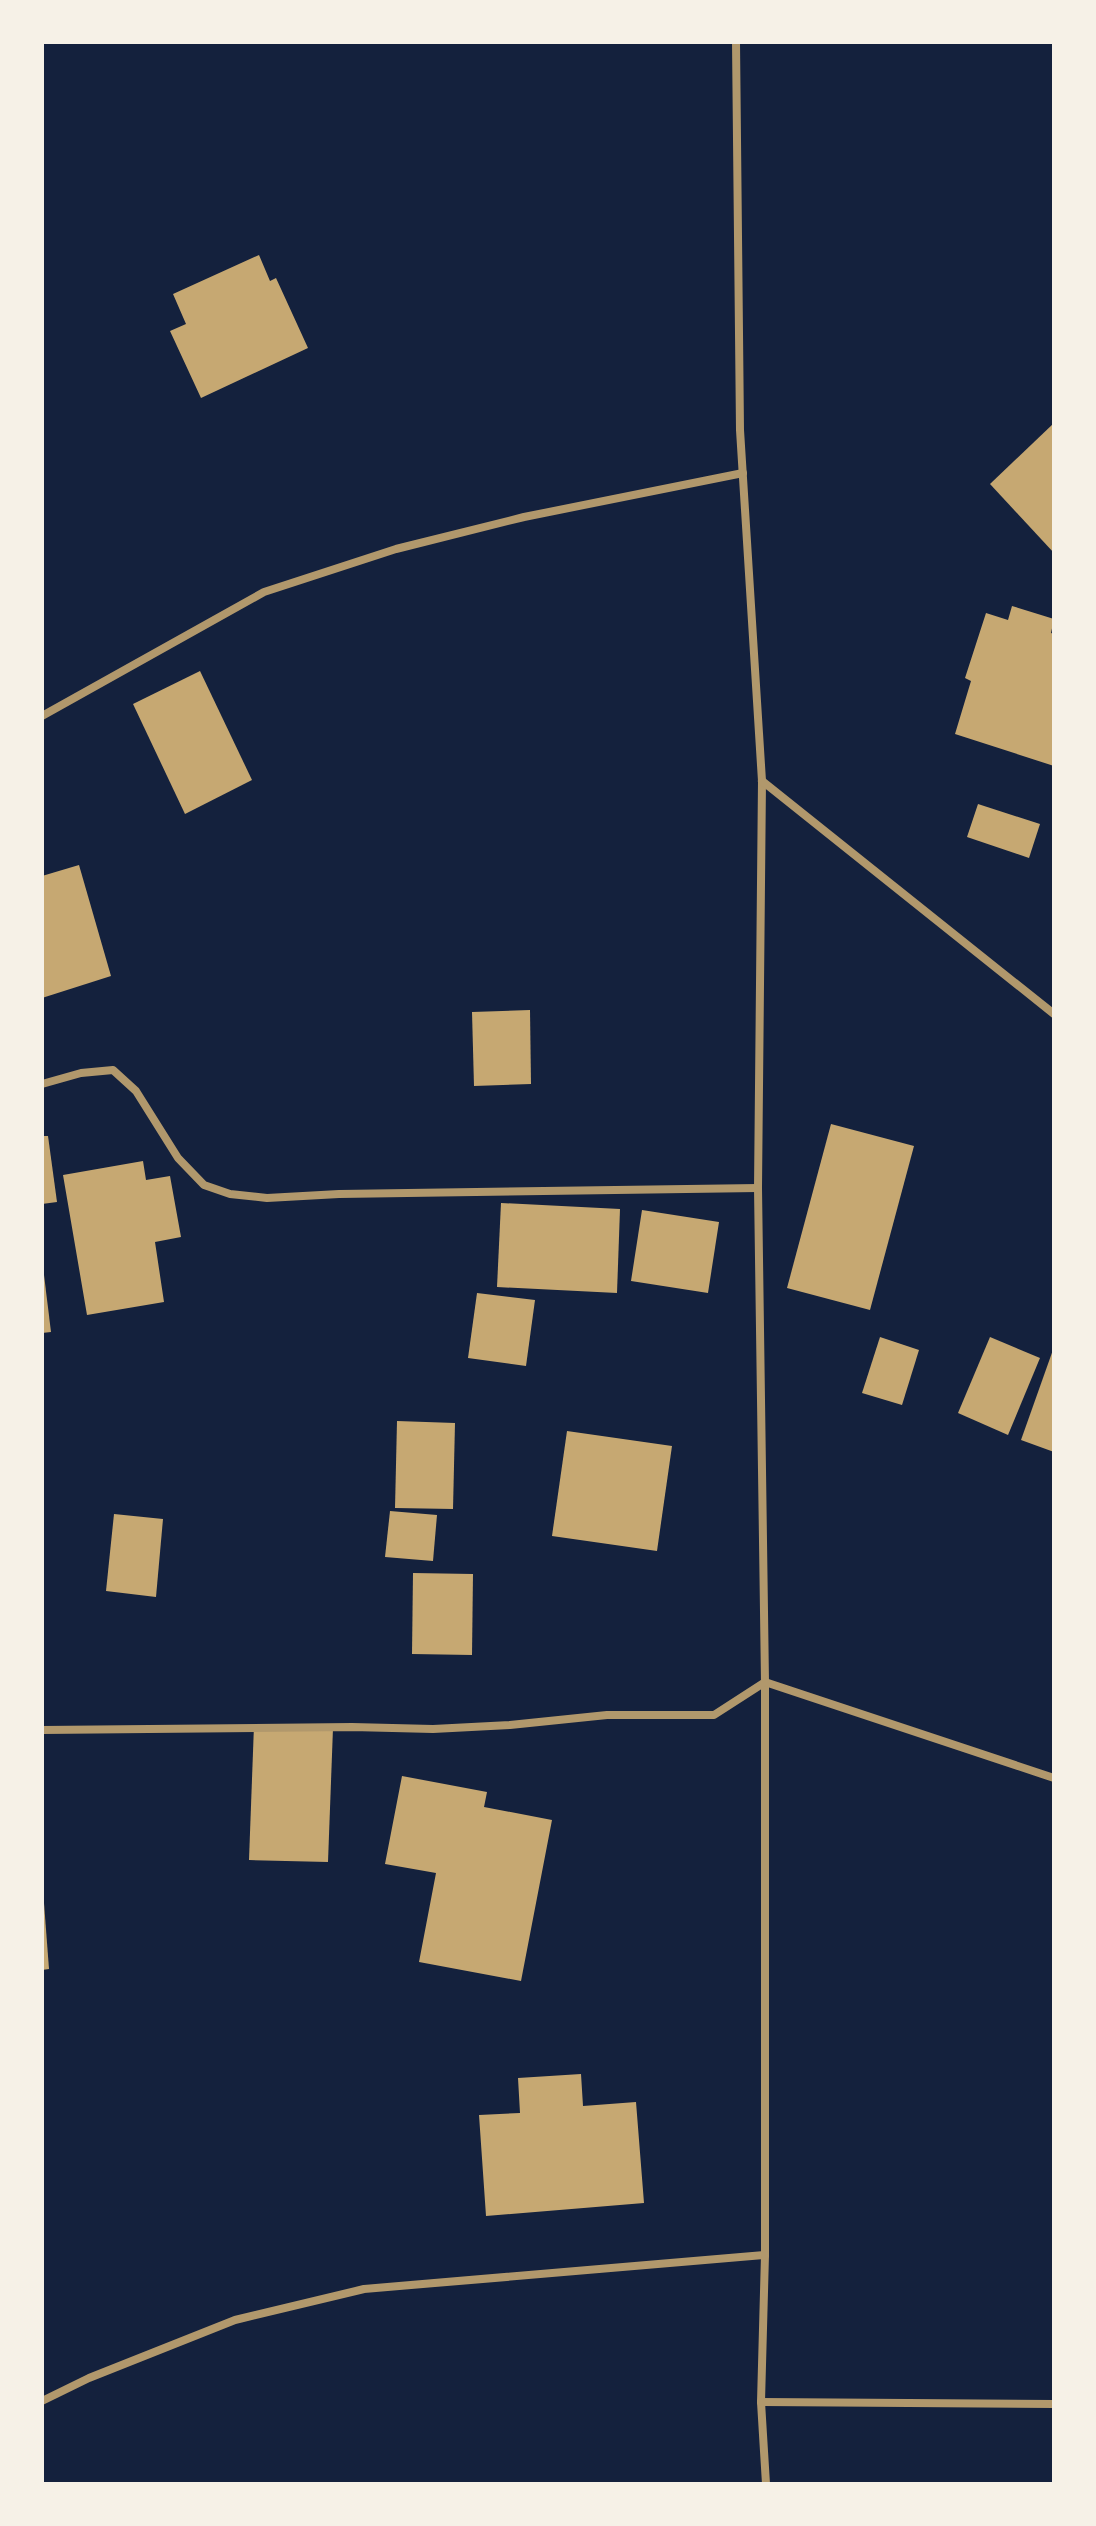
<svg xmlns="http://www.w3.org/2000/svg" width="1096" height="2526" font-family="Ubuntu,sans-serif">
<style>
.building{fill:#c6a872}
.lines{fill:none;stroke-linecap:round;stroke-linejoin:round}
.minor{stroke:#b1986c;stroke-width:8}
</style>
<rect width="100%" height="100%" fill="#14213d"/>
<g class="building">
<path d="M259,255l11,26 6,-3 32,70 -107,50 -31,-67 16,-7 -13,-30z"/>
<path d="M1054,423v130l-64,-69z"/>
<path d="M1012,606l42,13 -3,14 3,1v132l-99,-32 16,-53 -6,-3 21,-65 22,7z"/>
<path d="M200,671l52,109 -67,34 -52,-110z"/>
<path d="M978,804l62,20 -11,34 -62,-21z"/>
<path d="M79,865l32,111 -69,22v-122z"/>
<path d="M530,1010l1,74 -57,2 -2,-74z"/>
<path d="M831,1124l83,22 -44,164 -83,-22z"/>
<path d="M42,1136h6l9,66 -15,2z"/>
<path d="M143,1161l3,19 24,-4 11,61 -26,5 9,60 -77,13 -24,-140z"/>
<path d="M501,1203l119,6 -3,84 -120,-6z"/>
<path d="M642,1210l77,12 -11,71 -77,-12z"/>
<path d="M42,1275h2l7,57 -9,1z"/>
<path d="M477,1293l58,7 -9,66 -58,-8z"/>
<path d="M880,1337l39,13 -17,55 -40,-12z"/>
<path d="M990,1337l50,21 -32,77 -50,-22z"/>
<path d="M1054,1347v105l-33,-12z"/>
<path d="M397,1421l58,2 -2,86 -58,-1z"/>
<path d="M567,1431l105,15 -15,105 -105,-15z"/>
<path d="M390,1511l47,4 -4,46 -48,-4z"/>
<path d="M114,1514l49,5 -7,78 -50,-6z"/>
<path d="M413,1573l60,1 -1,81 -60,-1z"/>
<path d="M254,1725l79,3 -5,134 -79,-2z"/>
<path d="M402,1776l85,16 -3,15 68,13 -31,161 -102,-19 17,-89 -51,-9z"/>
<path d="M44,1903l5,66 -7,1v-66z"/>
<path d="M581,2074l2,32 53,-4 8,101 -158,13 -7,-101 41,-2 -2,-35z"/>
</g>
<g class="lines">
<g class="minor">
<path d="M736,42l4,388 22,351 -4,407 7,494v573l-4,147 5,82"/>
<path d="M42,716l222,-124 132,-43 128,-32 219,-44"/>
<path d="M762,781l292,233"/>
<path d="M42,1084l39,-11 32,-3 23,21 42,67 26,27 26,9 37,4 72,-4 419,-6"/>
<path d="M42,1730l310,-3 81,2 77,-4 97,-10h107l51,-33 289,96"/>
<path d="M42,2401l47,-23 146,-58 129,-31 401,-34"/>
<path d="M761,2402l293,2"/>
</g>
</g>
<rect width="1096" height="2526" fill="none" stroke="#f6f1e7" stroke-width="88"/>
</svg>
